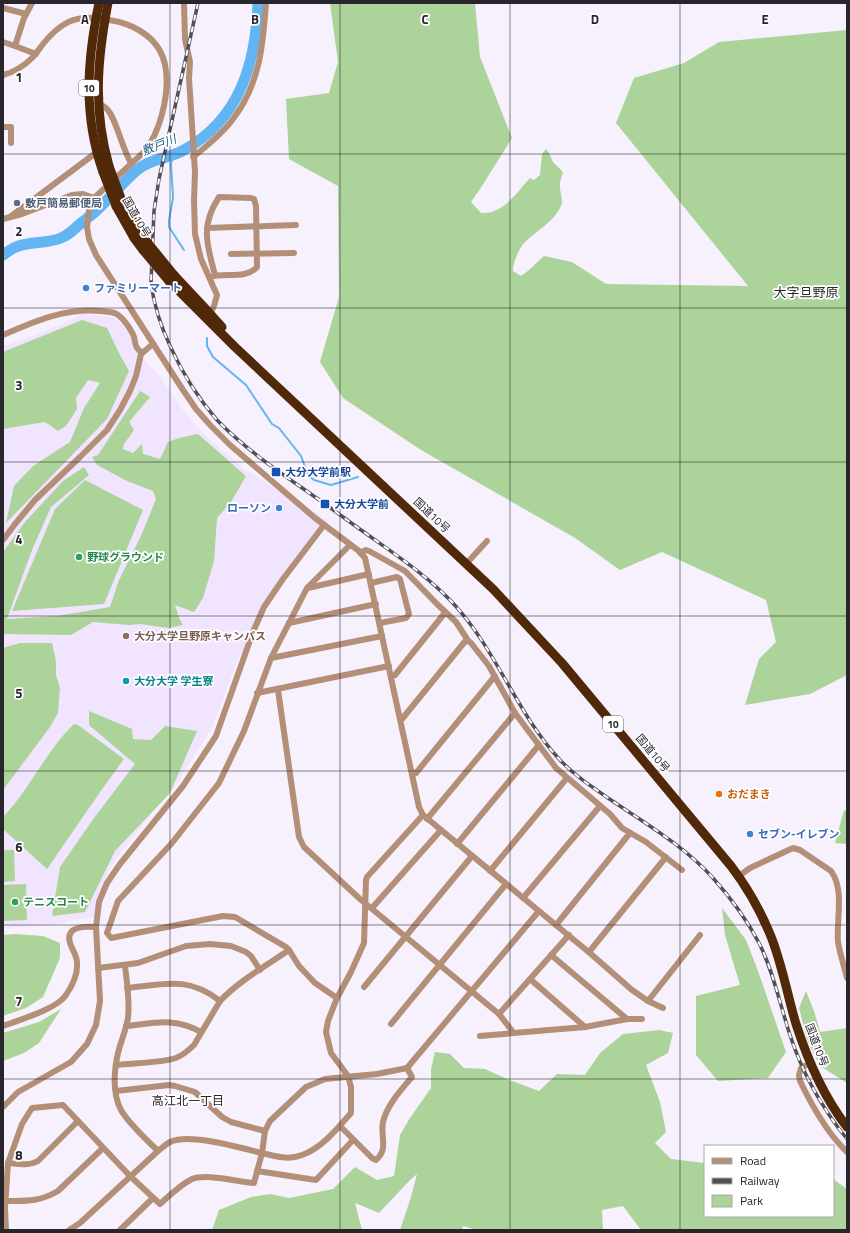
<svg xmlns="http://www.w3.org/2000/svg" width="850" height="1233" font-family="'Titillium Web','Noto Sans JP',sans-serif">
<style>
.built{fill:#f0e4fe}
.green{fill:#acd399}
.lines{fill:none;stroke-linecap:round;stroke-linejoin:round}
.stream{stroke:#61b5f3;stroke-width:2}
.river{stroke:#61b5f3;stroke-width:11}
.minor{stroke:#b38f78;stroke-width:6}
.highway{stroke:#512909;stroke-width:9}
.rail-casing{stroke:#534f57;stroke-width:3.5}
.rail{stroke:#fff;stroke-width:2;stroke-dasharray:6;stroke-linecap:butt}
.highway-bridge{stroke:#512909;stroke-width:9}
.grid{fill:none;stroke:#29252c;stroke-width:1;stroke-opacity:0.55}
.service-dot{fill:#5c6f8a;stroke:#fff;stroke-width:1.5}
.shop-dot{fill:#3f7fe0;stroke:#fff;stroke-width:1.5}
.transit-dot{fill:#1a4fb4;stroke:#fff;stroke-width:1.5}
.leisure-dot{fill:#2e9e5b;stroke:#fff;stroke-width:1.5}
.education-dot{fill:#8d6e63;stroke:#fff;stroke-width:1.5}
.culture-dot{fill:#0f9aa8;stroke:#fff;stroke-width:1.5}
.food-dot{fill:#e8710a;stroke:#fff;stroke-width:1.5}
.labels{text-anchor:middle;stroke-width:3.5;stroke-linejoin:round;paint-order:stroke}
.shield{fill:#fff;stroke:#69666b;stroke-width:1}
.shield-label{font-size:10px;font-weight:bold;fill:#29252c}
.service-label{font-size:11px;font-weight:bold;fill:#4e5e75;stroke:#fff;text-anchor:start}
.street-label{font-size:11px;fill:#29252c;stroke:#fff}
.shop-label{font-size:11px;font-weight:bold;fill:#366cbe;stroke:#fff;text-anchor:start}
.transit-label{font-size:11px;font-weight:bold;fill:#164399;stroke:#fff;text-anchor:start}
.leisure-label{font-size:11px;font-weight:bold;fill:#27864d;stroke:#fff;text-anchor:start}
.education-label{font-size:11px;font-weight:bold;fill:#785e54;stroke:#fff;text-anchor:start}
.culture-label{font-size:11px;font-weight:bold;fill:#0d838f;stroke:#fff;text-anchor:start}
.food-label{font-size:11px;font-weight:bold;fill:#c56008;stroke:#fff;text-anchor:start}
.water-label{font-size:12px;font-style:italic;fill:#215d86;stroke:#fff}
.neighbourhood-label{font-size:12px;fill:#29252c;stroke:#fff}
.quarter-label{font-size:13px;fill:#29252c;stroke:#fff}
.grid-label{font-size:13px;text-anchor:middle;font-weight:bold;fill:#29252c;stroke:#fff;stroke-width:3.5;stroke-linejoin:round;paint-order:stroke}
</style>
<rect width="100%" height="100%" fill="#f6f1fc"/>
<path class="built" d="M81,314l32,3 16,15 8,20 24,26 23,34 9,11 16,16 34,29 86,53 -41,50 -26,41 -25,49 -20,54 -6,14 -37,59 -22,25 -40,51 -9,20 -10,34h-9l-33,7 -48,3v-582l16,-5 41,-16z"/>
<g class="green">
<path d="M330,3h145l5,54 32,81 -30,48 -11,16 10,11c23,1 35,-20 49,-35l4,2 6,-5 2,-21 4,-5 3,4 4,9 10,10c-1,4 -3,8 -3,12 -1,8 4,15 1,22 -9,18 -24,24 -37,37 -5,5 -12,23 -11,28l8,5c8,-5 15,-13 23,-20l28,6 34,22 142,2 -132,-163 18,-45 50,-15 35,-21 128,-12v645l-37,19 -65,11 14,-46 17,-17 -10,-42 -104,-48 -42,18 -45,-32 -154,-88 -78,-52 -23,-36 19,-65 -1,-111 -49,-27 -3,-60 43,-6 9,-31z"/>
<path d="M82,320l25,8 13,27 9,16 -22,48 -101,104 8,-37 19,-20 37,-24 14,-34 16,-25 -12,-3 -12,18 1,11 -11,17 -8,5 -13,-9 -42,7v-77z"/>
<path d="M140,391l10,6 -21,25 5,8 -10,14 -1,5 10,4 9,-9 1,10 17,5 8,-17 11,-4 19,-4 48,42 -15,26 -14,16 -3,43 -11,37 -9,14 -19,-7 4,13 4,7 -15,3 -28,-4 -11,1 -36,-3 -22,13 -68,-1v-82l22,-30 38,-41 21,-14 5,8 -38,32 -19,43 -25,69 50,-3 53,-9 9,-27 22,-44 15,-37 -3,-8 -26,-10 -30,-16 -5,-8 6,-2z"/>
<path d="M85,480l58,30 -39,94 -92,7 43,-102z"/>
<path d="M20,643h32l4,18v14l4,13 -2,25 -8,14 -47,63v-142z"/>
<path d="M89,711l43,18 1,10 18,1 14,-14 32,5 -27,62 -55,58 -30,61 -33,4 8,-49 34,-49 41,-54 -46,-39z"/>
<path d="M74,724l4,1 46,34c-27,36 -51,73 -77,110l-44,-40v-12c27,-28 43,-66 71,-93z"/>
<path d="M844,810l3,1v33l-12,-1z"/>
<path d="M3,850h11l1,31 -12,1z"/>
<path d="M26,884l1,36 -24,1v-36z"/>
<path d="M722,908l24,32 12,31 28,81 -18,26 -50,3 -22,-26v-59l44,-11 -15,-50z"/>
<path d="M14,934l29,2 17,7v15l-17,39 -17,11 -23,8v-81z"/>
<path d="M806,991l8,20 6,21 27,-4v55l-27,-17 -13,-27 -8,-31z"/>
<path d="M61,1009l-22,34 -15,10 -21,8v-28l36,-11z"/>
<path d="M659,1030l14,3 -5,20 -22,12 14,37 6,30 -11,11 16,16 34,4v53h128v-37l14,10v41h-206l-18,-24 -21,4 1,20h-126l-14,-4 -1,4h-62l11,-33 6,-23c-14,12 -25,26 -38,39l-24,-10 7,27h-150l7,-20 32,-13 19,-3 19,4 44,-9 22,-22 22,13 17,-4 6,-41 10,-17 21,-30v-19l4,-17 15,2 14,14 21,1 22,10 32,12 18,-17 28,1 15,-22 23,-19z"/>
</g>
<g class="lines">
<g class="stream">
<path d="M173,155l-2,9 2,34 -4,22v7l15,23"/>
<path d="M207,338v8l6,11 33,28 26,39 7,4 22,28 7,19 6,5 17,5 27,-8"/>
</g>
<path class="river" d="M3,255c4,-3 8,-6 13,-8 15,-7 32,-2 47,-10 7,-3 11,-8 17,-13 6,-5 13,-10 18,-15 14,-13 25,-27 39,-39 14,-12 32,-11 47,-20 56,-31 72,-87 74,-147"/>
<g class="minor">
<path d="M32,3l-8,15 -9,28 21,8"/>
<path d="M184,3l1,36 5,23 -1,16 6,94 -1,28 1,34 6,25 16,36 -3,11 -5,10"/>
<path d="M3,8l23,6"/>
<path d="M3,42l12,4"/>
<path d="M3,75c11,-3 20,-8 29,-17 4,-4 7,-9 11,-14 16,-20 32,-30 58,-25 11,1 22,3 32,8 19,9 31,23 33,44 3,25 -6,62 -22,81l-50,46 -5,13 -2,16 2,12 7,16 87,135 13,19 15,17 19,19 85,73 44,33 6,7 54,249 4,8 -56,62 -1,3 -2,63 -13,29 -14,26 -9,23 -2,11 5,21 17,23 3,11v26c-14,16 -29,35 -49,42 -12,5 -23,2 -36,-1 -22,-5 -76,-22 -96,-12 -4,2 -8,6 -12,9l-78,72 -11,7"/>
<path d="M98,103c3,2 6,3 8,5 10,9 16,41 25,55"/>
<path d="M3,127h8v16"/>
<path d="M193,157c14,-11 29,-23 40,-38 27,-35 30,-74 33,-116"/>
<path d="M10,217l87,-65"/>
<path d="M3,219l19,-5 50,-19 11,-1 11,4"/>
<path d="M207,228l89,-3"/>
<path d="M231,254l63,-1"/>
<path d="M210,277c14,-5 36,3 47,-10l-1,-61 -2,-7 -3,-1 -32,-1c-19,29 -12,48 -4,78"/>
<path d="M3,335c32,-14 62,-27 97,-24 6,1 13,0 18,4 6,4 14,16 16,22 2,9 1,10 8,16"/>
<path d="M3,540l12,-16 20,-24 45,-43 27,-27 13,-20 10,-19 6,-15 5,-22 12,-10"/>
<path d="M360,553l6,-3 3,1 36,20 32,33 19,18 11,17 -65,80h-2"/>
<path d="M466,564l21,-23"/>
<path d="M371,583l26,-6 3,2 9,35 -3,4 -26,5"/>
<path d="M308,588l61,-14"/>
<path d="M289,623l87,-19"/>
<path d="M467,640l4,3 18,23 26,47 41,55 54,46 12,14 24,14 36,28"/>
<path d="M271,658l111,-22"/>
<path d="M391,676l4,-1 49,-61"/>
<path d="M278,690l21,147 5,10 56,52 139,115 14,18"/>
<path d="M257,693l132,-27"/>
<path d="M412,774l4,-1 79,-97"/>
<path d="M423,815l168,139 41,36 16,11 15,7"/>
<path d="M427,819l88,-106"/>
<path d="M457,844l82,-99"/>
<path d="M490,871l77,-93"/>
<path d="M739,876l11,-8 43,-20 7,2 31,21c14,19 5,49 7,71 2,12 6,24 9,36"/>
<path d="M523,898l77,-92"/>
<path d="M372,908l69,-78"/>
<path d="M556,925l74,-92"/>
<path d="M589,952l77,-95"/>
<path d="M551,955l76,64"/>
<path d="M125,966c2,17 5,34 3,52 -2,12 -7,23 -10,35 -4,18 -6,40 3,57 8,14 25,29 37,41"/>
<path d="M98,968l40,-5 48,-17 24,-2 21,2 15,6 5,4 9,14"/>
<path d="M530,979l55,48"/>
<path d="M364,987l108,-131"/>
<path d="M127,988c37,-4 62,-12 93,13"/>
<path d="M337,998l-22,-15 -16,-17 -10,-16 -3,-3 -51,-30 -12,-1 -112,22 -4,-5 11,-32 54,-58 47,-60 25,-52 27,-73 36,-70 43,-43"/>
<path d="M648,1001l52,-66"/>
<path d="M499,1014l70,-79"/>
<path d="M391,1024l115,-140"/>
<path d="M3,1026c16,-6 54,-17 63,-31 6,-9 12,-22 11,-32 0,-8 -5,-13 -7,-20 -5,-17 15,-17 26,-16"/>
<path d="M126,1026c29,-3 48,-9 75,6"/>
<path d="M480,1036l105,-9 42,-8h15"/>
<path d="M810,1063l-9,5 -2,7 1,6c12,25 27,52 47,71"/>
<path d="M116,1065c17,-2 45,-2 60,-7 7,-3 13,-8 18,-13l26,-44c20,-21 46,-35 69,-51"/>
<path d="M116,1091l53,-6 6,1 20,6 27,25 9,5 34,9"/>
<path d="M3,1107l15,-15 53,-30 16,-18 9,-19 4,-24 -4,-74 3,-25 8,-19 13,-19 63,-78 33,-50 37,-104 11,-25 19,-28 41,-54"/>
<path d="M340,1126l32,32 4,2c13,-11 4,-24 7,-38 4,-17 18,-32 29,-45l-5,-9"/>
<path d="M8,1163c10,1 21,3 30,-2l40,-40"/>
<path d="M257,1171l59,9 37,-40"/>
<path d="M6,1201c22,0 33,1 52,-10l45,-43"/>
<path d="M6,1230l-1,-22 3,-45 14,-39 10,-16 31,-3 67,71 30,28c10,-9 20,-19 32,-25 14,-6 46,3 62,4l8,-30 3,-22 5,-10 36,-34 19,-8 52,-5 30,-6 132,-157"/>
<path d="M120,1230l33,-32"/>
</g>
<g class="highway">
<path d="M99,3c-12,58 -16,112 4,169"/>
<path d="M108,3c-11,58 -15,106 1,163"/>
<path d="M122,201l21,36"/>
<path d="M116,206l18,32 9,12"/>
<path d="M174,275l30,32 18,20"/>
<path d="M169,281l66,66 258,242 69,74 169,203c16,21 29,44 39,68 12,29 17,60 26,90 12,37 27,72 51,103"/>
</g>
<defs>
<path id="rail" d="M198,3l-39,176 -5,32 -3,72c3,23 10,44 20,65 12,26 27,50 46,72 29,30 64,53 98,77 19,13 37,27 56,40 28,20 56,39 80,64 45,47 65,112 109,159 16,17 35,29 54,42 34,23 71,45 99,76 17,19 34,42 46,65 14,27 21,62 31,92 12,37 32,73 57,104"/>
</defs>
<use href="#rail" class="rail-casing"/>
<use href="#rail" class="rail"/>
<g class="highway-bridge">
<path d="M109,166l13,35"/>
<path d="M103,172l13,34"/>
<path d="M143,237l31,38"/>
<path d="M143,250l26,31"/>
</g>
</g>
<path class="grid" d="M170,3v1227M340,3v1227M510,3v1227M680,3v1227M3,154h844M3,308h844M3,462h844M3,616h844M3,771h844M3,925h844M3,1079h844"/>
<circle class="service-dot" cx="17" cy="203" r="4"/>
<g class="shop-dot">
<circle cx="86" cy="288" r="4"/>
<circle cx="279" cy="508" r="4"/>
<circle cx="750" cy="834" r="4"/>
</g>
<g class="transit-dot">
<rect x="271" y="467" width="10" height="10" rx="2"/>
<rect x="320" y="499" width="10" height="10" rx="2"/>
</g>
<g class="leisure-dot">
<circle cx="79" cy="557" r="4"/>
<circle cx="15" cy="902" r="4"/>
</g>
<circle class="education-dot" cx="126" cy="636" r="4"/>
<circle class="culture-dot" cx="126" cy="681" r="4"/>
<circle class="food-dot" cx="719" cy="794" r="4"/>
<g class="labels">
<g class="shield">
<rect x="79" y="80" width="20" height="16" rx="3"/>
<rect x="603" y="716" width="20" height="16" rx="3"/>
</g>
<g class="shield-label">
<text x="89" y="92">10</text>
<text x="613" y="728">10</text>
</g>
<g class="service-label">
<text x="25" y="207">敷戸簡易郵便局</text>
</g>
<g class="street-label">
<text transform="translate(137 217) rotate(60)" y="4">国道10号</text>
<text transform="translate(432 515) rotate(43)" y="4">国道10号</text>
<text transform="translate(653 753) rotate(50)" y="4">国道10号</text>
<text transform="translate(817 1045) rotate(69)" y="4">国道10号</text>
</g>
<g class="shop-label">
<text x="94" y="292">ファミリーマート</text>
<text x="271" y="512" text-anchor="end">ローソン</text>
<text x="758" y="838">セブン-イレブン</text>
</g>
<g class="transit-label">
<text x="285" y="476">大分大学前駅</text>
<text x="334" y="508">大分大学前</text>
</g>
<g class="leisure-label">
<text x="87" y="561">野球グラウンド</text>
<text x="23" y="906">テニスコート</text>
</g>
<g class="education-label">
<text x="134" y="640">大分大学旦野原キャンパス</text>
</g>
<g class="culture-label">
<text x="134" y="685">大分大学 学生寮</text>
</g>
<g class="food-label">
<text x="727" y="798">おだまき</text>
</g>
<g class="water-label">
<text transform="translate(159 145) rotate(-22)" y="4">敷戸川</text>
</g>
<g class="neighbourhood-label">
<text x="188" y="1105">高江北一丁目</text>
</g>
<g class="quarter-label">
<text x="806" y="297">大字旦野原</text>
</g>
</g>
<g class="grid-label">
<text x="85" y="24">A</text>
<text x="255" y="24">B</text>
<text x="425" y="24">C</text>
<text x="595" y="24">D</text>
<text x="765" y="24">E</text>
<text x="19" y="82">1</text>
<text x="19" y="236">2</text>
<text x="19" y="390">3</text>
<text x="19" y="544">4</text>
<text x="19" y="698">5</text>
<text x="19" y="852">6</text>
<text x="19" y="1006">7</text>
<text x="19" y="1160">8</text>
</g>
<rect width="850" height="1233" fill="none" stroke="#29252c" stroke-width="8"/>
<rect x="704" y="1145" width="130" height="72" fill="#ffffff" stroke="#a9a8ab"/>
<rect x="712" y="1158" width="20" height="6" fill="#b38f78" stroke="#a9a8ab"/>
<text x="740" y="1165" font-size="12" fill="#29252c">Road</text>
<rect x="712" y="1178" width="20" height="6" fill="#534f57" stroke="#a9a8ab"/>
<text x="740" y="1185" font-size="12" fill="#29252c">Railway</text>
<rect x="712" y="1195" width="20" height="12" fill="#acd399" stroke="#a9a8ab"/>
<text x="740" y="1205" font-size="12" fill="#29252c">Park</text>
</svg>
